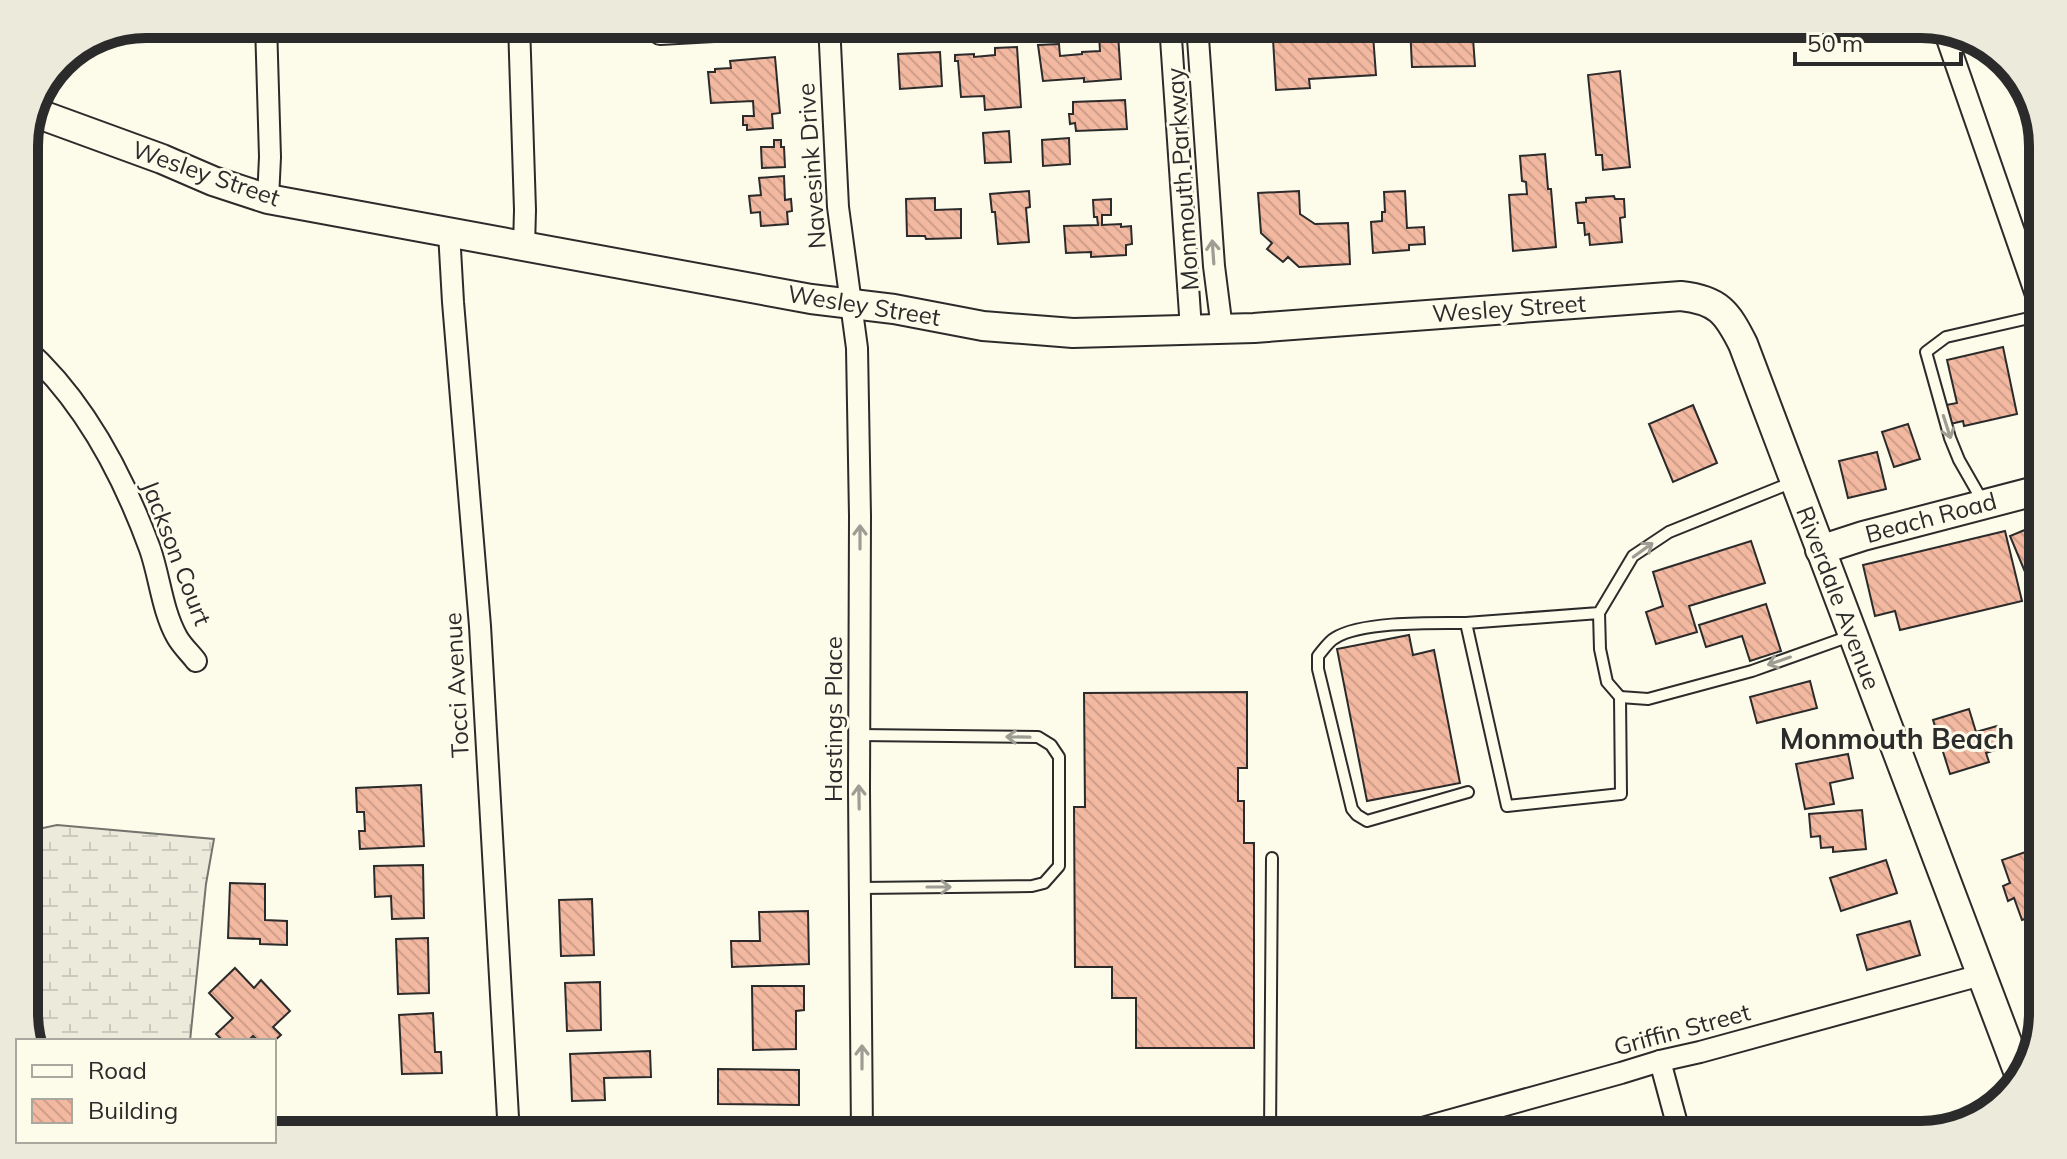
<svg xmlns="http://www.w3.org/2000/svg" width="2067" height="1159" font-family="Mulish,sans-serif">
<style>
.wetland{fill:url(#wetland-marsh);stroke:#74746e;stroke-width:2}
.building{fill:url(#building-back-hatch);stroke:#2b2b2b;stroke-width:2}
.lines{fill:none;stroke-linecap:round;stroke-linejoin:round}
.lane-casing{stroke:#2b2b2b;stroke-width:14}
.street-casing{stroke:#2b2b2b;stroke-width:24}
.secondary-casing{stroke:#2b2b2b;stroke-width:32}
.lane{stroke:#fdfbea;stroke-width:10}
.street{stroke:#fdfbea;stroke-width:20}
.secondary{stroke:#fdfbea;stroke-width:28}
.oneway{stroke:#9e9d94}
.labels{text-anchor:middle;stroke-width:6;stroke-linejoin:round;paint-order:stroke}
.street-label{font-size:24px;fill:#2b2b2b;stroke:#fdfbea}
.quarter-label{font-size:28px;font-weight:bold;fill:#2b2b2b;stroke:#fdfbea}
.rim{fill:none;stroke:#2b2b2b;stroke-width:10}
</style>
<defs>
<pattern id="wetland-marsh" width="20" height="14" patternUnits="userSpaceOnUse" patternTransform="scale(2)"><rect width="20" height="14" fill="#ecebdb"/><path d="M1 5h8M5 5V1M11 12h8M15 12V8" fill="none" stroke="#cbcabc"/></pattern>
<pattern id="building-back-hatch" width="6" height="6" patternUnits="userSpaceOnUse" patternTransform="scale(2)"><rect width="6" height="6" fill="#f2b8a0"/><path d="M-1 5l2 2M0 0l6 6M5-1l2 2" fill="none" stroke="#d09e8a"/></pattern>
</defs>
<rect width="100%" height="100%" fill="#fdfbea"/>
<path class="wetland" d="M57,825l157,14 -8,45 -16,157h-159l-7,-21v-188z"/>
<g class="building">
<path d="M1444,24h28l3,42 -63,1 -2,-41z"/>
<path d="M1344,32l1,5 28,-2 3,40 -67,4 1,9 -34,2 -3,-51z"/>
<path d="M1118,34l3,45 -37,3v-4l-41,3 -5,-36 21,-1 1,12 22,-2v-2l18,-1 -1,-16z"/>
<path d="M1017,47l4,60 -36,3 -1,-14 -23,1 -3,-36h-3v-6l19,-1v3l21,-2v-7z"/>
<path d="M940,52l2,34 -42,3 -2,-35z"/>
<path d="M775,57l5,56 -8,1 1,14 -26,2v-5h-4v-9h11l-1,-15 -42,2 -3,-31h7v-3l16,-1 -1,-7z"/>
<path d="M1620,71l10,96 -27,3 -1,-15h-6l-8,-80z"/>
<path d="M1125,100l2,29 -51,2 -1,-8 -5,1 -1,-10h4v-12z"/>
<path d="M1009,131l2,31 -26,1 -2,-30z"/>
<path d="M1069,138l1,26 -27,2 -1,-26z"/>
<path d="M774,140h7v7h3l1,20 -23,1 -1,-21h13z"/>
<path d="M1545,154l3,35h3l5,58 -43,4 -4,-56 18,-1 -1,-12 -4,-1 -2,-25z"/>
<path d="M784,176l1,24 6,-1 1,12 -5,1 1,12 -27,2 -1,-14 -9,1 -2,-17 12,-1 -2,-17z"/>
<path d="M1029,191l1,16 -4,1 3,34 -31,2 -3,-32h-3l-2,-18z"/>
<path d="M1299,191l1,23 15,10 33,-1 2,41 -51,3 -11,-10 -5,5 -16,-13 5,-6 -11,-10 -3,-40z"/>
<path d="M1405,191l2,37 17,-1 1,17 -16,1v5l-36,3 -2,-31 11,-1v-9h3l-1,-20z"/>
<path d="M1614,196l1,3h9l1,18 -5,1 2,24 -32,3 -1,-11 -4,1 -1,-12h-6l-2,-20 10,-1v-4z"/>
<path d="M935,198v12l26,-1v29l-35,1 -1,-3h-18l-1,-37z"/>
<path d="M1111,199v16h-9v10l19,-1v3l10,-1 1,18 -6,1v10l-35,2v-5l-25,1 -2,-27 34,-1 -1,-8h-3l-1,-17z"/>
<path d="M2003,347l14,67 -53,12 -1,-5 -17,4 -5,-19 16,-3 -10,-43z"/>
<path d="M1693,405l24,58 -44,19 -24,-58z"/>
<path d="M1908,424l12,35 -26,8 -12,-35z"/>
<path d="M1877,452l9,37 -38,9 -9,-37z"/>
<path d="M2032,527l1,5 10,-4v87l-33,-79z"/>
<path d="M2005,531l17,70 -122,29 -5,-19 -20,5 -12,-51z"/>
<path d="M1751,541l14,42 -76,23 8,26 -41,12 -10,-32 17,-6 -10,-34z"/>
<path d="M1766,604l15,47 -31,10 -8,-25 -36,11 -7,-22z"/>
<path d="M1409,635l4,20 21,-5 26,133 -93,18 -30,-152z"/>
<path d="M1810,681l7,27 -60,15 -7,-26z"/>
<path d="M1247,692v76h-9v33h6v42h10v205h-118v-50h-24v-31h-37l-1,-160h11l-1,-114z"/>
<path d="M1969,709l7,23 21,-6 7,21 -18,6 3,9 -39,12 -17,-54z"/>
<path d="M1848,754l5,24 -23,5 4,21 -29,5 -9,-45z"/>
<path d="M421,785l3,61 -64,3 -1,-18h6l-1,-19h-7l-1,-24z"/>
<path d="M1862,810l4,39 -33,3v-5l-12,1 -1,-12 -9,1 -2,-23z"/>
<path d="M2043,846v67l-21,7 -8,-22 -6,3 -5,-15 7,-3 -8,-23z"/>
<path d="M1886,860l11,33 -56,18 -11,-33z"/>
<path d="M423,865l1,53 -32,1 -1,-23 -16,1 -1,-31z"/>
<path d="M230,883l35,1v36l22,1v24l-27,-1v-5l-32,-1z"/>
<path d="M592,899l2,56 -33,1 -2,-56z"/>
<path d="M808,911l1,53 -77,3 -1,-26h29l-1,-29z"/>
<path d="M1910,921l10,34 -53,15 -10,-35z"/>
<path d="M428,938l1,55 -31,1 -2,-55z"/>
<path d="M235,968l19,20 7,-8 29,31 -17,16 8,8 -7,6h-16l-5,-5 -5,5h-25l-7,-7 17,-16 -24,-25z"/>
<path d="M600,982l1,48 -34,1 -2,-48z"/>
<path d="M752,986h52v24l-8,1v38l-43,1z"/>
<path d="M433,1013l2,39h6l1,21 -40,1 -3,-59z"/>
<path d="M650,1051l1,26 -47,1 1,22 -33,1 -2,-47z"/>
<path d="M718,1069l81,1v35l-81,-1z"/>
</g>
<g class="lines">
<defs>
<g id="lane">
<path d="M1983,502l-24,-42 -9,-22 -24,-86 20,-15 96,-22"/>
<path d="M1599,613l-133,10 41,183 114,-12 -1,-97 -13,-15 -7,-33 -1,-36 34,-57 36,-24 124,-50"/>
<path d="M1466,623c-32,0 -104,-2 -131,15 -6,3 -12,12 -17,18v13l34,140 5,6 10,6 101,-29"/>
<path d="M1620,697l28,2 104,-28 98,-35"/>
<path d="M859,735l179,2 13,8 8,12v109l-15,17 -12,3 -171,2"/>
<path d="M1270,1135l2,-277"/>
</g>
<g id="street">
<path d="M266,24l4,133 -2,42"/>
<path d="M519,24l6,186 -1,37"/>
<path d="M829,24l9,183 19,141 3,168 -1,274 3,345"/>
<path d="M1170,24l21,305"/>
<path d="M1197,24l17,242 8,63"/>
<path d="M1944,30l99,285"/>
<path d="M660,34l184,-10"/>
<path d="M449,232l4,70 27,324 29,509"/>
<path d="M24,347c60,53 99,128 126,202 10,29 12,61 27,88 5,9 13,16 19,24"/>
<path d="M1660,1061l20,74"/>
<path d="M1397,1135l224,-62 39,-12 40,-9 281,-77"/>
</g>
<g id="secondary">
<path d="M36,113l126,46 51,22 55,18 543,100 83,10 89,17 90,7 181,-5 427,-32c37,4 46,16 62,48l278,735"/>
<path d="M1820,550l43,-14 180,-47"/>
</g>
</defs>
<use href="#lane" class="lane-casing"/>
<use href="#street" class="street-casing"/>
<use href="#secondary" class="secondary-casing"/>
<use href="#lane" class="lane"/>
<use href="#street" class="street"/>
<use href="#secondary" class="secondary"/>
</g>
<defs><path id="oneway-shaft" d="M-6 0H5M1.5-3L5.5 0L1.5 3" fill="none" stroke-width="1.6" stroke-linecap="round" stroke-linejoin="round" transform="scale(2)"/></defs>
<g class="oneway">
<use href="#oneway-shaft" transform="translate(1213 252) rotate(-94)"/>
<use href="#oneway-shaft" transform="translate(1947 427) rotate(72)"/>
<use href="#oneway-shaft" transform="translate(860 537) rotate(-90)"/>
<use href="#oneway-shaft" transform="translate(1643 550) rotate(-36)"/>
<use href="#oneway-shaft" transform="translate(1779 661) rotate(161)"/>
<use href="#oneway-shaft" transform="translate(1018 737) rotate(-179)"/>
<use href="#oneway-shaft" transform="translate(859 797) rotate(-91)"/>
<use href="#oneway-shaft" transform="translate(939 887)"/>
<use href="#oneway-shaft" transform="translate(862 1057) rotate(-90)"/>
</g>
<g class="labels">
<g class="street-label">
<text transform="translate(812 166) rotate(-94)" y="8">Navesink Drive</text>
<text transform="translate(206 174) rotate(19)" y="8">Wesley Street</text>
<text transform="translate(1183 179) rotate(-94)" y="8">Monmouth Parkway</text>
<text transform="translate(864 306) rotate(9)" y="8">Wesley Street</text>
<text transform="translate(1509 309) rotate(-4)" y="8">Wesley Street</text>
<text transform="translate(1931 518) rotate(-15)" y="8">Beach Road</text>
<text transform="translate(176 553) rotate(69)" y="8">Jackson Court</text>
<text transform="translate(1838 598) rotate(69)" y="8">Riverdale Avenue</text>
<text transform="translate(457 685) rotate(-93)" y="8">Tocci Avenue</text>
<text transform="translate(834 719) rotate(-90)" y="8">Hastings Place</text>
<text transform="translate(1682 1030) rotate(-15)" y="8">Griffin Street</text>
</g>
<g class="quarter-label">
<text x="1897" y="749">Monmouth Beach</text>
</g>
</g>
<path d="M0 0H2067V1159H0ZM146 38H1921A108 108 0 0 1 2029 146V1013A108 108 0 0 1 1921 1121H146A108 108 0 0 1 38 1013V146A108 108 0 0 1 146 38Z" fill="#eceadb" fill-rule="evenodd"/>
<path class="rim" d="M146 38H1921A108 108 0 0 1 2029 146V1013A108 108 0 0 1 1921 1121H146A108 108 0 0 1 38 1013V146A108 108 0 0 1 146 38Z"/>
<rect x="16" y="1039" width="260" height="104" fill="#fdfbea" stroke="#a9a89e" stroke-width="2"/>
<rect x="32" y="1065" width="40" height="12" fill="#fdfbea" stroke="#a9a89e" stroke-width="2"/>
<text x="88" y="1079" font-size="24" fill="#2b2b2b">Road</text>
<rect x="32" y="1099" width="40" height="24" fill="url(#building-back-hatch)" stroke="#a9a89e" stroke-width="2"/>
<text x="88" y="1119" font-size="24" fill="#2b2b2b">Building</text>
<path d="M1795 52v12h166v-12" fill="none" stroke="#2b2b2b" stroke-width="4"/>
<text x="1807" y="52" font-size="24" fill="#2b2b2b" stroke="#fdfbea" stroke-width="6" paint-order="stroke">50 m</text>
</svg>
